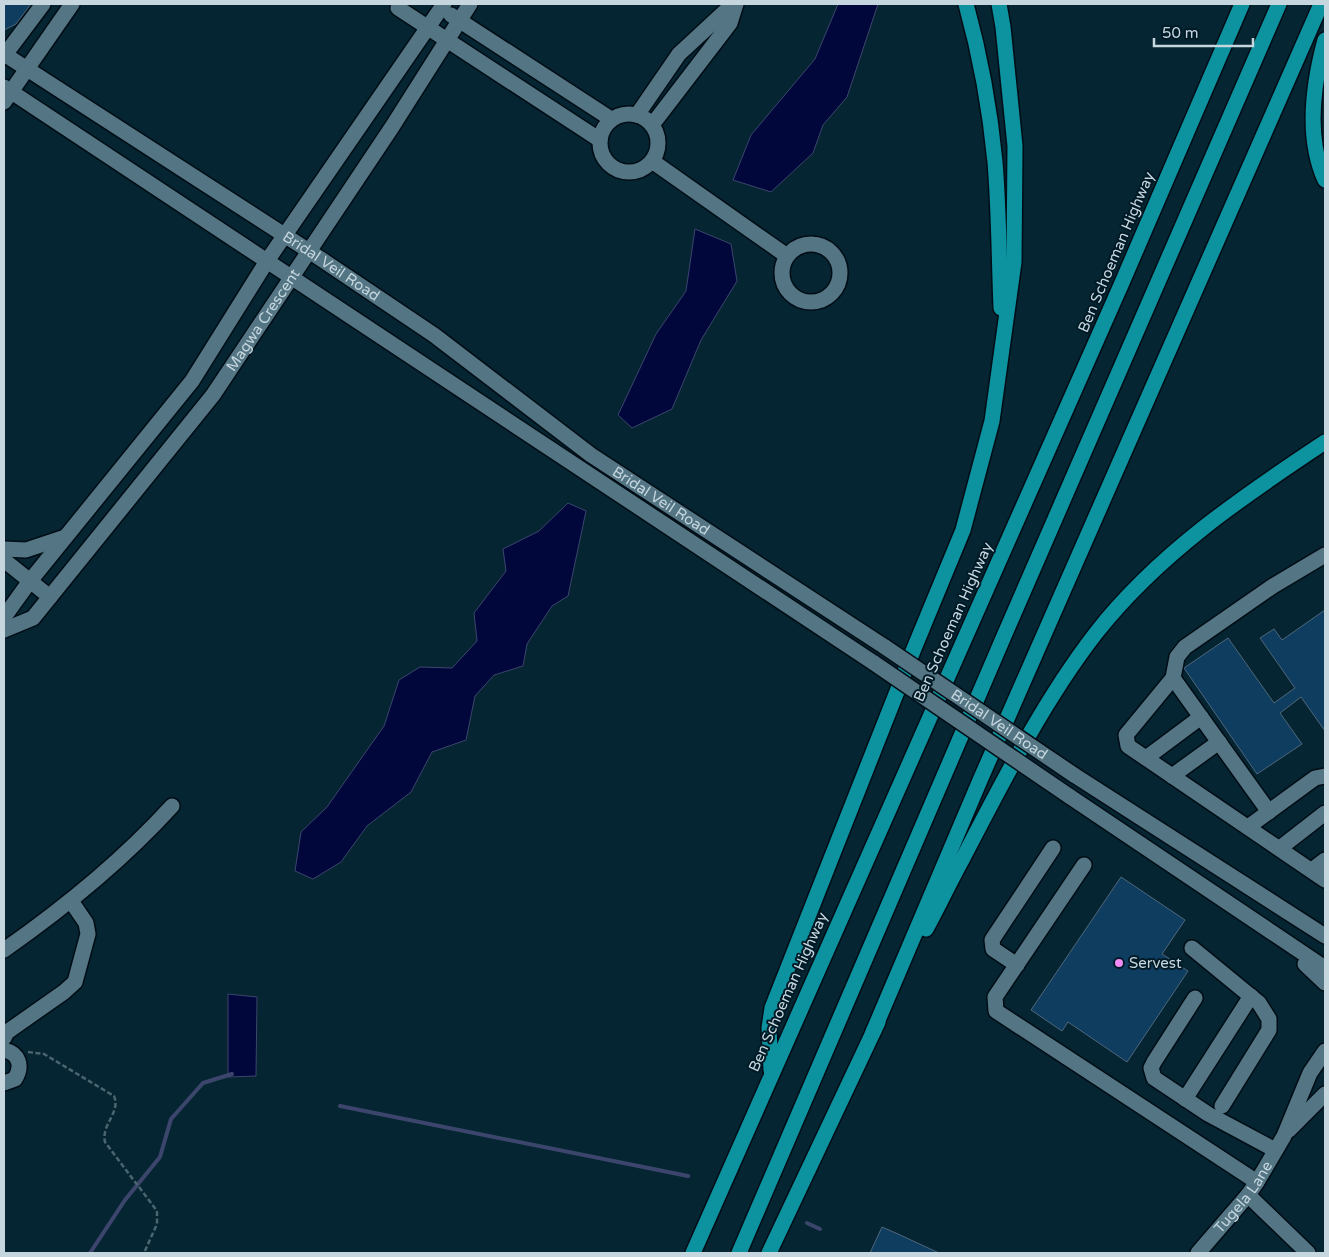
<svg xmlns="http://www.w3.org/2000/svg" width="1329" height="1257" font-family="'Varela Round',sans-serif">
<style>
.water{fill:#02073b;stroke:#3c456c}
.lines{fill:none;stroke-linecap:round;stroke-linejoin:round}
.stream{stroke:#3c456c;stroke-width:4}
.building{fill:#0e3d60;stroke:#50677c}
.minor-casing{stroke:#000d16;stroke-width:18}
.highway-casing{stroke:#000d16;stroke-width:18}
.path{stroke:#4a656f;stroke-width:2.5;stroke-dasharray:5 2.5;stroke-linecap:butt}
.minor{stroke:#547583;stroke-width:15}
.highway{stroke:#0d929f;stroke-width:15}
.minor-bridge-casing{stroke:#000d16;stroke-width:18;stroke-linecap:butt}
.minor-bridge{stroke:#547583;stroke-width:15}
.poi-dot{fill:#f08bf5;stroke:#001b27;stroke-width:2}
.labels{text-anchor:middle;stroke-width:4;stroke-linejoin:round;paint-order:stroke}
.street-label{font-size:15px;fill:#c5d6de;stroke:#001b27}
.poi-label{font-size:15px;fill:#c5d6de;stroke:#001b27;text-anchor:start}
</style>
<rect width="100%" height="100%" fill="#042531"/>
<g class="water">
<path d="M838,4h40l-31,93 -24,28 -10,28 -42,39 -38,-12 18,-45 64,-76z"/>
<path d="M695,229l36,15 6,37 -36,59 -29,69 -40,19 -14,-13 38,-81 30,-43z"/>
<path d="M568,503l18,8 -18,85 -16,10 -25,38 -4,22 -29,9 -19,21 -9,44 -34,12 -21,40 -44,34 -26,36 -28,17 -18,-8 6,-39 26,-25 57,-81 15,-46 21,-13 32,1 25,-27 -3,-28 32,-42 -3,-22 36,-18z"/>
<path d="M228,994l29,3 -1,79 -28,1z"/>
</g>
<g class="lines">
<g class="stream">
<path d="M340,1106l348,70"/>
<path d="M807,1223l13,6"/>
<path d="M90,1253l35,-53 35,-43 11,-38 32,-36 29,-9"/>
</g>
</g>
<g class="building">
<path d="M4,4h27l-15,20 -12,6z"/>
<path d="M1325,610v121l-24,-34 -21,16 22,31 -45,30 -73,-106 44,-30 46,65 21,-15 -35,-50 14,-9 8,11z"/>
<path d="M1121,877l64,43 -23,34 26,17 -61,91 -59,-40 -6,9 -31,-21z"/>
<path d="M882,1227l16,7 41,19h-69z"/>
</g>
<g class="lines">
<defs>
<g id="minor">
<path d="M398,8l202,132"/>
<path d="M451,15l160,104"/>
<path id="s1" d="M4,54l305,197 125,84 157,120 294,192"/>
<path d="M4,56l39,-52"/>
<path d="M4,87l870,576"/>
<path d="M4,102l68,-98"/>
<circle cx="629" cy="143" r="29"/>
<path d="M637,115l42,-61 54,-50"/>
<path d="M652,125l72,-94 6,-8 6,-19"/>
<path d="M652,161l135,95"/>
<circle cx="811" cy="273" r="29"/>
<path d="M4,549l22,1 39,-13"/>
<path d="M1325,555l-52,31 -88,61 -8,10 -4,21 -47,57 2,11 197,134"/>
<path d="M4,560l46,37"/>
<path d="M4,617l26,-36 162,-200 75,-120 177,-257"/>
<path id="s2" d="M4,630l29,-12 180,-223 179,-268 78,-123"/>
<path d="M1173,678l96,134"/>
<path d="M1146,758l55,-41"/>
<path d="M1074,775l251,161"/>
<path d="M1172,776l47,-34"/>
<path d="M1069,796l256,172"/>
<path d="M1248,827l67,-49 10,-2"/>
<path d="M1280,848l45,-35"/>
<path d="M1084,865l-89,132 1,14 261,171"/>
<path d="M1312,870l13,-10"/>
<path d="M1192,948l67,55 10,16v11l-47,76"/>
<path d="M4,950c60,-42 118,-89 168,-144"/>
<path d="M1305,964l20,19"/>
<path d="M1017,965l-24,-16 -1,-9 61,-92"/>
<path d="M1195,998l-41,64 -3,6 3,10 54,36 67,36"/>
<path d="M4,1038l3,-6 57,-40 11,-10 13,-48 -2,-11 -15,-22"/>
<path d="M4,1050c15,3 19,16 11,29l-11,4"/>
<path d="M1185,1099l66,-103"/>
<path d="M1289,1130l36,-36"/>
<path d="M1248,1195l60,58"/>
<path id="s3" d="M1198,1253l50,-58 9,-13 27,-46 26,-63 15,-22"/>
</g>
<g id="highway">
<path d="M966,4c14,51 24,105 29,158 4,49 4,97 6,146"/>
<path d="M1325,40c-12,44 -19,98 0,140"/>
<path d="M926,929c13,-23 24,-48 37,-71 39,-75 81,-158 133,-225 62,-79 146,-136 229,-191"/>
<path d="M873,1032l108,-254 340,-774"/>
<path d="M771,1070l-2,-42 3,-20 141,-357 50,-121 29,-109 22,-159 1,-116 -12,-119 -4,-23"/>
<path d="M693,1253l428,-968 121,-281"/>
<path d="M739,1253l265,-617 275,-632"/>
<path d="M769,1253l109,-231"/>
</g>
</defs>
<use href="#minor" class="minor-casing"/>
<use href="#highway" class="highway-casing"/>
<path class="path" d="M28,1052l16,2 70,42c7,17 -13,28 -9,46l52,69v13l-13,29"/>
<use href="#minor" class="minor"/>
<use href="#highway" class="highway"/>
<defs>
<g id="minor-bridge">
<path id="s4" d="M885,647l189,128"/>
<path d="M874,663l195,133"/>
</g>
</defs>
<use href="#minor-bridge" class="minor-bridge-casing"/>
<use href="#minor-bridge" class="minor-bridge"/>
</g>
<circle class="poi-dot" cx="1119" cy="963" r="5"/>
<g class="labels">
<g class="street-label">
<text transform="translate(1116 252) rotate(-67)" y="5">Ben Schoeman Highway</text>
<text dy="5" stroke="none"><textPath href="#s1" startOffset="390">Bridal Veil Road</textPath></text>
<text dy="5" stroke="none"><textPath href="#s2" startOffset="408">Magwa Crescent</textPath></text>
<text dy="5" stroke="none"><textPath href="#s1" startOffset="795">Bridal Veil Road</textPath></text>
<text transform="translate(953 622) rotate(-66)" y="5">Ben Schoeman Highway</text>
<text dy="5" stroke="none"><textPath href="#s4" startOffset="138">Bridal Veil Road</textPath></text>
<text transform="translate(788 992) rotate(-66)" y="5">Ben Schoeman Highway</text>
<text dy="5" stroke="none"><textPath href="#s3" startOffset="72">Tugela Lane</textPath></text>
</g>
<g class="poi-label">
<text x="1129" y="968">Servest</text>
</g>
</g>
<rect width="1329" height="1257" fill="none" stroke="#c5d6de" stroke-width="10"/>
<path d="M1154 38v8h99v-8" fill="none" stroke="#c5d6de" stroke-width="2.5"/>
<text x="1162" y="38" font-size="15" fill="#c5d6de" stroke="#001b27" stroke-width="4" paint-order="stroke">50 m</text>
</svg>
